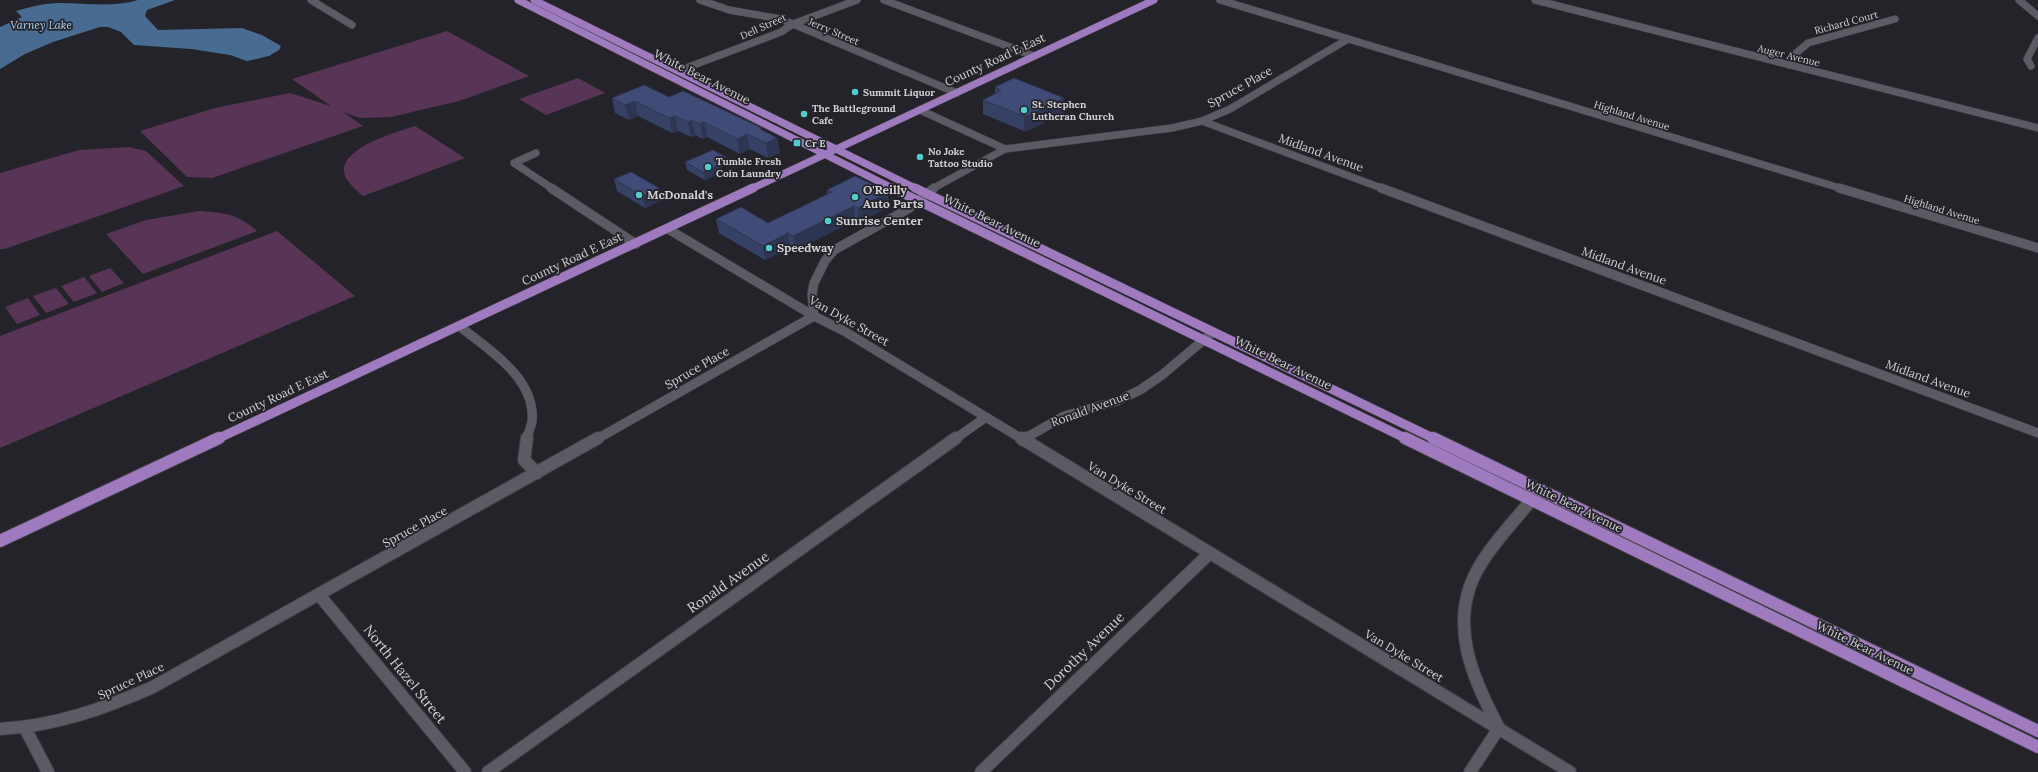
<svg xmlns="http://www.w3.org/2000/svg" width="2038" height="772" font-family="Lora,serif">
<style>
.green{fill:#583557}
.water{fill:#486b91}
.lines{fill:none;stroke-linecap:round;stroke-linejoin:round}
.minor-far2-casing{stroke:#403f45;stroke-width:8}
.minor-far1-casing{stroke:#403f45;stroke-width:10}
.minor-casing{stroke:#403f45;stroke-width:14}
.major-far2-casing{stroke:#403f45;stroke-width:8}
.major-far1-casing{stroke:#403f45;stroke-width:10}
.major-casing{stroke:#403f45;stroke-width:14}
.minor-far2{stroke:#5c5b63;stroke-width:7}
.minor-far1{stroke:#5c5b63;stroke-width:9}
.minor{stroke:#5c5b63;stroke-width:12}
.major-far2{stroke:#9f7abf;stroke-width:7}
.major-far1{stroke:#9f7abf;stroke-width:9}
.major{stroke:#9f7abf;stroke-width:12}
.wall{fill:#374166}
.shaded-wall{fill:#2d3553}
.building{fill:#404c77;stroke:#2d3553}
.poi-dot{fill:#52cdcd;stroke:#232329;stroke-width:1.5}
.labels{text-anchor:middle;stroke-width:3.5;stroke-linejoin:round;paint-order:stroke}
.far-street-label{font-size:10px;fill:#d1d1d5;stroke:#232329}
.far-poi-label{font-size:10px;font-weight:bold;fill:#d1d1d5;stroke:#232329;text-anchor:start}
.far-water-label{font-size:11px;font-style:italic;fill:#b1d1f6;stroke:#232329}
.street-label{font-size:12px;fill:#d1d1d5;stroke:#232329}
.poi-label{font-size:12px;font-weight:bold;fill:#d1d1d5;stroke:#232329;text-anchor:start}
.near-street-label{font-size:14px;fill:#d1d1d5;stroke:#232329}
</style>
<rect width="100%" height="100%" fill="#232329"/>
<g class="green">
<path d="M447,31l82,45 -70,25 -68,16 -31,1 -17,-6 20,14 -151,52 -25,-1 -47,-46 75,-23 75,-15 41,13 -39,-27z"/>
<path d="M578,78l27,15 -59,22 -27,-16z"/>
<path d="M415,126l50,32 -102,38c-5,-4 -11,-9 -15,-15 -21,-30 49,-49 67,-55z"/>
<path d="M129,147l17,4 38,35 -179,63h-5v-76l79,-23z"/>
<path d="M199,211c25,2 38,2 58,20l-114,43 -37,-40 40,-14z"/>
<path d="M277,231l78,65 -355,152v-112z"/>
<path d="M110,268l14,15 -22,9 -13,-16z"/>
<path d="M84,277l13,16 -23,9 -13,-16z"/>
<path d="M56,288l13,16 -23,9 -13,-17z"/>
<path d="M28,298l12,17 -23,9 -12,-17z"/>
</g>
<path class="water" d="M138,0h37l-28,10 -2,6 13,14 84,-2 20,7 19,11 -2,4 -10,6 -22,5 -17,-6 -39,-6 -57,-4 -13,-13 -13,-5h-8l-47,15 -28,12 -25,15v-42l22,-10 -6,-6c14,-4 29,-8 43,-8 27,0 53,5 79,-3z"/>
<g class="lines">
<defs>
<g id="minor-far2">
<path d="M311,0l41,25"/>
<path d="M700,0l29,10 52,9 176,74"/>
<path d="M884,0l150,56"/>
<path d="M1220,0l623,189"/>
<path d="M1535,0l503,128"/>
<path d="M2019,0l19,16"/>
<path d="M1789,65l5,-10 14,-12 87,-24"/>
<path d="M2031,66l-4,-7 11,-21"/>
<path d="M678,71l103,-39 12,-8 64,-24"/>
<path d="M920,110l85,39"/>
<path d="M1202,121l182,68"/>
<path d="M536,153l-22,10 39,26"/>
<path d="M932,189l73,-40 167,-21 30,-7 28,-12 118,-70"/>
</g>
<g id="minor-far1">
<path d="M551,188l85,56"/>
<path d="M1381,188l657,245"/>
<path d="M1839,188l199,60"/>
<path d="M668,229l146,87 30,15 178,108"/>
<path d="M459,326c29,23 77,52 73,95 -1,6 -4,12 -5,18"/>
<path d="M597,439l217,-123 -2,-22 2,-11 11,-22 9,-11 74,-41 26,-21"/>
<path d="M955,439l31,-22"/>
<path d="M1024,439l40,-23 53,-15 23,-11 22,-15 51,-43"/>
</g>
<g id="minor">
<path d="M527,438l-3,22 13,13"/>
<path d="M1021,438l549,334"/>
<path d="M1023,440l3,-2"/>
<path d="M320,596l145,176"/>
<path d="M25,728l23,44"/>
<path d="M0,729c55,-3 103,-20 153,-42l445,-249"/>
<path d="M488,772l468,-334"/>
<path d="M981,772l228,-218"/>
<path d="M1470,772l29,-44c-27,-50 -52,-107 -20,-161 16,-28 41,-51 60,-77"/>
</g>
<g id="major-far2">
<path d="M518,0l376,189"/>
<path d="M534,0l383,189"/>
<path d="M751,189l403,-189"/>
</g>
<g id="major-far1">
<path d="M892,188l515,251"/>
<path d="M915,188l520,251"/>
<path d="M217,439l536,-251"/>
</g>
<g id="major">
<path d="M1405,438l633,309"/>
<path d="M1433,438l605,293"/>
<path d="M0,541l219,-103"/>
</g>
</defs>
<use href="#minor-far2" class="minor-far2-casing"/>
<use href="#minor-far1" class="minor-far1-casing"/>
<use href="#minor" class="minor-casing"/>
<use href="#major-far2" class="major-far2-casing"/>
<use href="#major-far1" class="major-far1-casing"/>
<use href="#major" class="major-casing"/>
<use href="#minor-far2" class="minor-far2"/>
<use href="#minor-far1" class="minor-far1"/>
<use href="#minor" class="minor"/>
<use href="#major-far2" class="major-far2"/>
<use href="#major-far1" class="major-far1"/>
<use href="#major" class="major"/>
</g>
<g class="wall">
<path d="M995,87l69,26 -34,17 -6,1 -41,-17v-14l12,-7z"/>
<path d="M669,97l94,34 14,7 3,15 -12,5 -18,-9 -10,5 -33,-17 -4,2 -8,-4 -4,2 -13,-6 -6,2 -34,-17 -9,4 -14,-7 -3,-15z"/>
<path d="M685,162l42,3 -6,2 1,5 -17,8 -18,-10z"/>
<path d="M614,179l45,9 3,12 -17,8 -28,-17z"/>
<path d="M827,190l62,17 -30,15 -4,-2 -60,31 -5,-3 -25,12 -46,-27 -3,-14 52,4 59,-29z"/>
</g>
<g class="shaded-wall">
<path d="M1064,98v15l-34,17 -6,1v-15z"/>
<path d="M635,101l3,15 -9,4 -4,-15z"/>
<path d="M675,116l3,15 -6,2 -3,-15z"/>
<path d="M692,120l3,15 -4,2 -3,-15z"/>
<path d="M704,122l3,15 -4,2 -3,-15z"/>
<path d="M747,134l3,15 -10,5 -3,-15z"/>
<path d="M777,138l3,15 -12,5 -2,-15z"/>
<path d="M726,157l1,8 -6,2 1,5 -17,8 -2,-8 13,-11z"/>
<path d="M659,188l3,12 -17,8 -3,-12z"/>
<path d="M888,192l1,15 -30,15 -1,-14z"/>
<path d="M854,206l1,14 -60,31 -2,-15z"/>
<path d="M788,233l2,15 -25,12 -2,-14z"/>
</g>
<g class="building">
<path d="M1014,78l50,20 -34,17 -6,1 -41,-16 18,-9 -6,-4z"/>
<path d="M644,85l25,12 14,-6 79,37 -2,1 17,9 -11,5 -19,-9 -10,5 -33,-17 -4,2 -8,-4 -4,2 -13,-6 -6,2 -34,-17 -10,4 -13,-7z"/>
<path d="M713,150l13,7 -10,4 5,3 -18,8 -18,-10z"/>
<path d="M631,172l28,16 -17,8 -28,-17z"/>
<path d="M855,176l33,16 -30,16 -4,-2 -61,30 -5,-3 -25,13 -47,-27 25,-12 27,16 64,-31 -5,-2z"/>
</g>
<g class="poi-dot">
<circle cx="855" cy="92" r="4"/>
<circle cx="1024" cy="110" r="4"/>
<circle cx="804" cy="114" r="4"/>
<rect x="793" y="139" width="8" height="8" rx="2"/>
<circle cx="920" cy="157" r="4"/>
<circle cx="708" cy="167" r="4"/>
<circle cx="639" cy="195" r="4"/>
<circle cx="855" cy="197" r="4"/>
<circle cx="828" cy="221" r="4"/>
<circle cx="769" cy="248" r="4"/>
</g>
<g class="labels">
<g class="far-street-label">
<text transform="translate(1846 22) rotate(-15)" y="4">Richard Court</text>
<text transform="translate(763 26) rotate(-24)" y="4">Dell Street</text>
<text transform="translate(834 31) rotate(23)" y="4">Jerry Street</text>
<text transform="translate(1789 55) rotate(14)" y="4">Auger Avenue</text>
<text transform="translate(1632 115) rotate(17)" y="4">Highland Avenue</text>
<text transform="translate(1942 209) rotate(17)" y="4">Highland Avenue</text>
</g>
<g class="far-poi-label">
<text x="863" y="96">Summit Liquor</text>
<text x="1032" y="108">St. Stephen<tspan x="1032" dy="12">Lutheran Church</tspan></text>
<text x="812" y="112">The Battleground<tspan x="812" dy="12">Cafe</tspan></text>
<text x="805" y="147">Cr E</text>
<text x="928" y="155">No Joke<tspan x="928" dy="12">Tattoo Studio</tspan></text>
<text x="716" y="165">Tumble Fresh<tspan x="716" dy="12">Coin Laundry</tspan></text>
</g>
<g class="far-water-label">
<text x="41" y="29">Varney Lake</text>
</g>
<g class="street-label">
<text transform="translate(995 60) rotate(-25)" y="4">County Road E East</text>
<text transform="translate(702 77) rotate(27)" y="4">White Bear Avenue</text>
<text transform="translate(1240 87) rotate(-29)" y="4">Spruce Place</text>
<text transform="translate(1321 153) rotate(20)" y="4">Midland Avenue</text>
<text transform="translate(992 221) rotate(26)" y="4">White Bear Avenue</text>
<text transform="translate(572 259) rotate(-25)" y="4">County Road E East</text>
<text transform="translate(1624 266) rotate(20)" y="4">Midland Avenue</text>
<text transform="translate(849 321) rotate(29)" y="4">Van Dyke Street</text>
<text transform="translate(1283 363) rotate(26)" y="4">White Bear Avenue</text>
<text transform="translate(697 368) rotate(-30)" y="4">Spruce Place</text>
<text transform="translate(1928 379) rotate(20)" y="4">Midland Avenue</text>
<text transform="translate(278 396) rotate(-25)" y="4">County Road E East</text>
<text transform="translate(1090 409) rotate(-20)" y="4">Ronald Avenue</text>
<text transform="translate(1127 488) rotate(31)" y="4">Van Dyke Street</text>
<text transform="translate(1574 506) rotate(26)" y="4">White Bear Avenue</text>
<text transform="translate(415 527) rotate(-29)" y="4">Spruce Place</text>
<text transform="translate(1865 648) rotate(26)" y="4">White Bear Avenue</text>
<text transform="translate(1404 656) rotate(31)" y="4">Van Dyke Street</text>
<text transform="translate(131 681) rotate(-25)" y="4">Spruce Place</text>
</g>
<g class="poi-label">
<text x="863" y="194">O'Reilly<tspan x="863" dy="14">Auto Parts</tspan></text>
<text x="647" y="199">McDonald's</text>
<text x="836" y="225">Sunrise Center</text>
<text x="777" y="252">Speedway</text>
</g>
<g class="near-street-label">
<text transform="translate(728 582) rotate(-35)" y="5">Ronald Avenue</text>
<text transform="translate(1084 651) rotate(-44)" y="5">Dorothy Avenue</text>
<text transform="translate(405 674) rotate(51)" y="5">North Hazel Street</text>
</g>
</g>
</svg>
